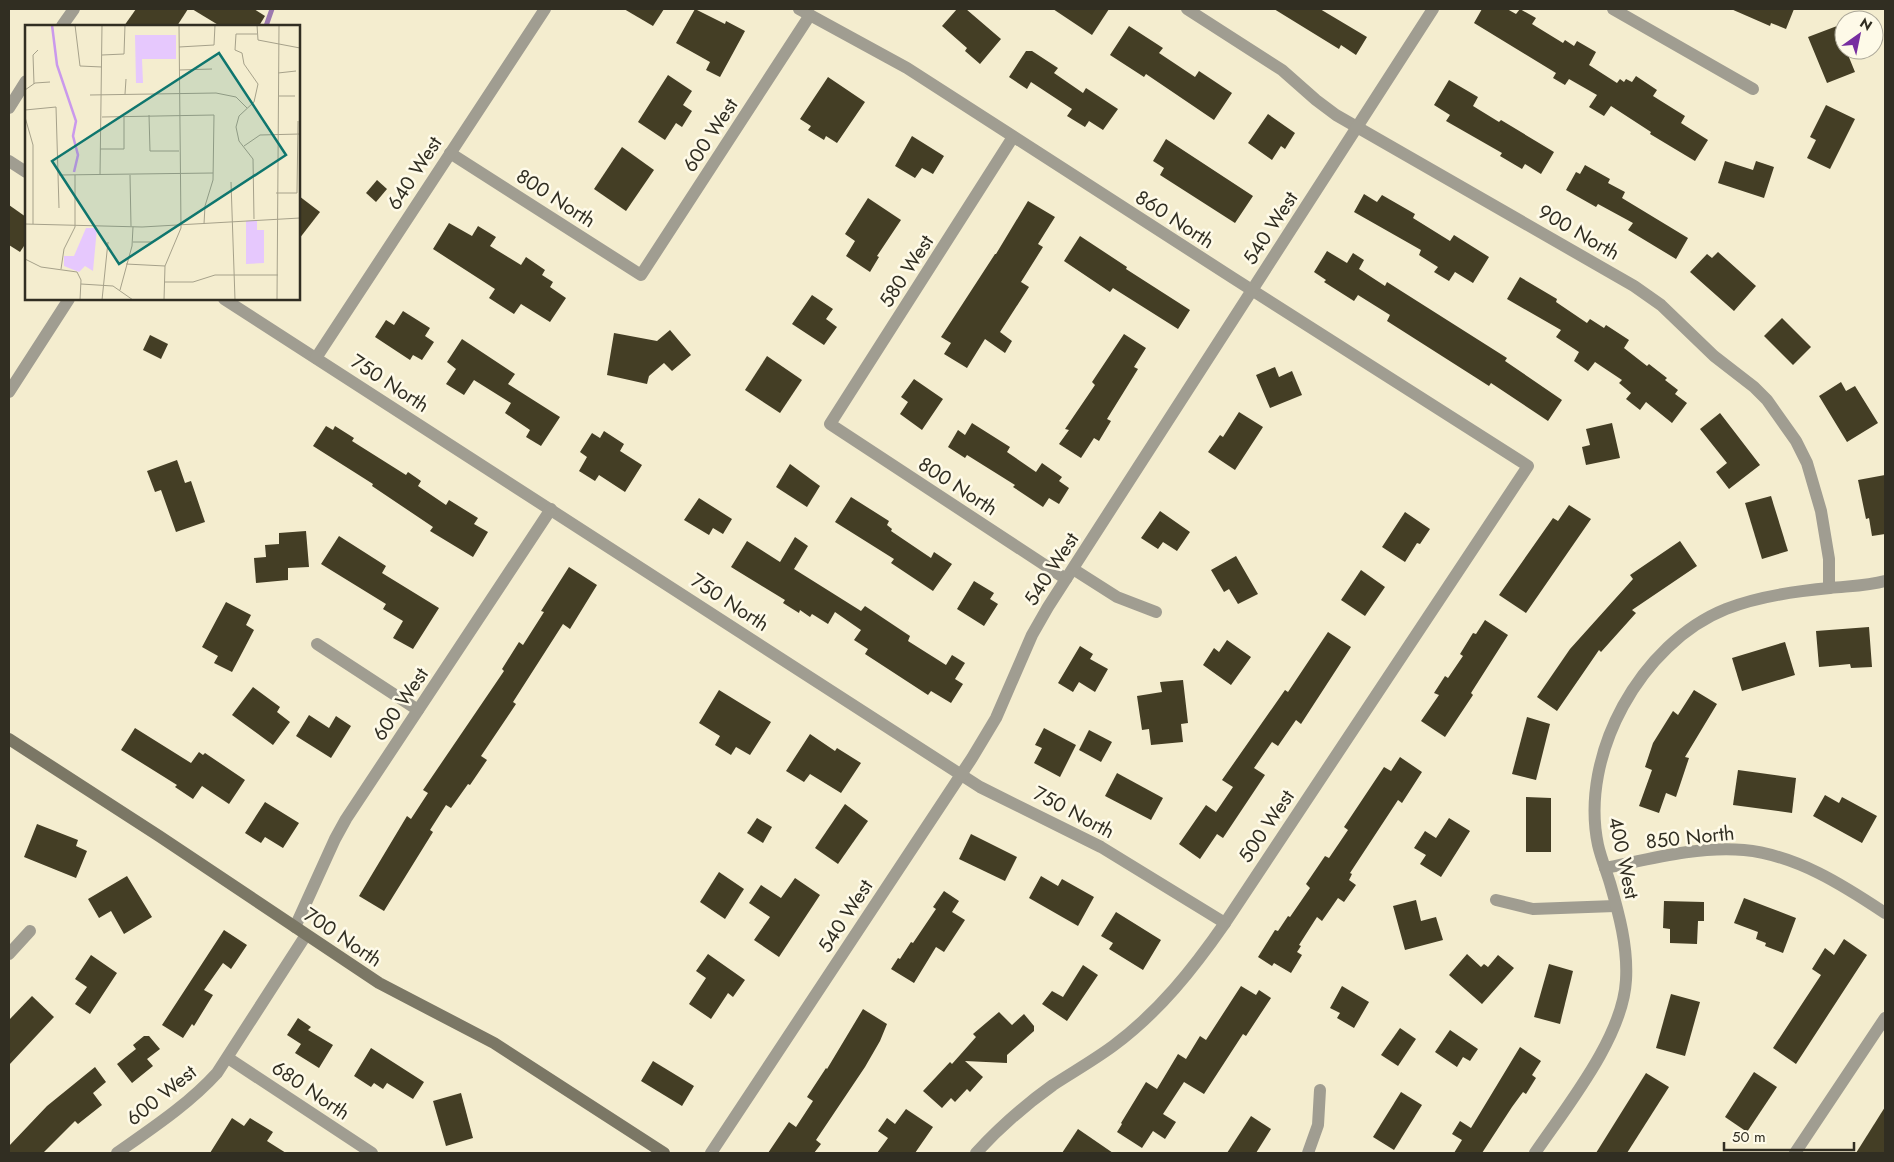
<svg xmlns="http://www.w3.org/2000/svg" width="1894" height="1162" font-family="Jost,sans-serif">
<style>
.lines{fill:none;stroke-linecap:round;stroke-linejoin:round}
.stream{stroke:#9c79af;stroke-width:5}
.building{fill:#443e25}
.street{stroke:#a09d91;stroke-width:12}
.secondary{stroke:#7b7765;stroke-width:12}
.labels{text-anchor:middle;stroke-width:5;stroke-linejoin:round;paint-order:stroke}
.street-label{font-size:20px;fill:#312e22;stroke:#fefae8}
.inset-river{fill:none;stroke:#ca99ec;stroke-width:2.5}
.inset-road{fill:none;stroke:#a6a18a;stroke-width:1}
.view{fill:#0f766e;fill-opacity:0.15;stroke:#0f766e;stroke-width:2.5}
.inset-edge{fill:none;stroke:#312e22;stroke-width:2.5}
</style>
<rect width="100%" height="100%" fill="#f4edcf"/>
<g class="lines">
<path class="stream" d="M266,26l6,-17"/>
</g>
<g class="building">
<path d="M136,9h52l-11,17h-53z"/>
<path d="M192,9h62l11,7 -6,10h-39z"/>
<path d="M624,9h40l-11,17z"/>
<path d="M695,9l30,15 1,-3 19,10 -25,46 -14,-7 4,-8 -34,-19z"/>
<path d="M957,9h9l35,30 -21,25 -15,-13 2,-3 -25,-22z"/>
<path d="M1053,9h56l-17,26z"/>
<path d="M1274,9h46l47,28 -11,18 -15,-10 -2,4z"/>
<path d="M1482,9h25l9,5 4,-5 16,9 -4,6 31,19 2,-3 9,6 3,-5 19,11 -7,13 28,18 3,-4 4,3 2,-3 6,3 4,-6 21,14 -4,6 32,20 -4,7 27,17 -13,21 -45,-27 1,-2 -40,-26 -7,10 -15,-9 8,-12 -28,-16 -4,6 -12,-7 3,-5 -82,-50z"/>
<path d="M1731,9h63l-8,20 -15,-6 -1,3z"/>
<path d="M1129,26l34,22 -4,5 36,24 4,-6 33,22 -18,27 -68,-46 -2,3 -34,-22z"/>
<path d="M1837,26l7,18v6h2l9,22 -28,11 -19,-46z"/>
<path d="M1026,51h6l26,17 -4,5 29,20 3,-5 32,21 -15,21 -14,-9 -4,6 -18,-11 5,-7 -41,-27 -4,7 -18,-12z"/>
<path d="M668,75l24,16 -9,14 9,6 -10,16 -6,-4 -11,17 -27,-18z"/>
<path d="M828,77l37,25 -28,41 -11,-7 -2,4 -16,-10 3,-4 -11,-7z"/>
<path d="M1449,80l29,17 -5,9 26,16 2,-2 53,32 -13,22 -16,-10 -3,5 -22,-13 2,-3 -56,-32 4,-6 -16,-10z"/>
<path d="M1826,105l29,14 -25,50 -23,-11 9,-18 -6,-3z"/>
<path d="M1268,114l27,19 -10,16 -4,-3 -9,14 -24,-17z"/>
<path d="M912,136l32,20 -11,18 -11,-6 -7,10 -20,-12z"/>
<path d="M1166,139l87,57 -18,27 -75,-48 4,-7 -11,-7z"/>
<path d="M622,147l32,23 -28,41 -32,-22z"/>
<path d="M1725,161l28,9 3,-9 18,6 -10,31 -46,-15z"/>
<path d="M1585,165l25,14 -2,4 17,9 -3,6 66,40 -12,21 -48,-29 5,-7 -35,-19 -2,3 -30,-17 10,-18 4,2z"/>
<path d="M377,180l10,9 -11,13 -10,-9z"/>
<path d="M1364,194l13,8 5,-7 33,19 -2,4 37,23 4,-6 35,22 -16,26 -18,-11 -6,9 -15,-9 4,-5 -19,-12 2,-5 -67,-38z"/>
<path d="M299,196l21,16 -21,27z"/>
<path d="M868,198l33,22 -24,36 2,1 -9,15 -24,-16 9,-15 -10,-7z"/>
<path d="M1028,201l27,16 -17,27 5,3 -22,35 8,5 -29,45 12,9 -7,12 -20,-14 -18,29 -23,-14 7,-11 -10,-6 54,-83h1z"/>
<path d="M9,205l17,12v26l-6,9 -11,-7z"/>
<path d="M449,223l23,13 6,-10 18,11 -6,9 31,19 5,-8 19,13 -3,5 11,7 -3,5 16,11 -16,24 -29,-18 -7,10 -25,-16 6,-9 -62,-40z"/>
<path d="M1080,236l47,31 -1,2 64,41 -12,19 -65,-41 -3,4 -46,-31z"/>
<path d="M1327,251l20,12 6,-10 11,7 -5,9 26,17 2,-4 120,76 -2,3 57,39 -14,21 -57,-38 -2,3 -102,-65 3,-6 -32,-20 -4,6 -30,-19 2,-2 -12,-8z"/>
<path d="M1718,252l38,34 -22,25 -44,-39 17,-18 5,4z"/>
<path d="M1520,277l37,22 -1,3 31,21 3,-4 14,9 2,-3 23,15 -5,8 23,18 2,-2 18,14 -2,2 13,10 -3,4 12,9 -15,20 -26,-21 -6,8 -14,-11 5,-6 -12,-10 3,-3 -27,-18 -7,9 -14,-10 5,-9 -23,-15 5,-7 -54,-31z"/>
<path d="M812,295l21,14 -7,10 11,8 -13,18 -32,-21z"/>
<path d="M403,311l27,17 -5,8 9,6 -12,18 -9,-5 -3,5 -35,-23 11,-17 8,5z"/>
<path d="M1782,318l29,29 -18,18 -29,-29z"/>
<path d="M670,330l21,25 -19,16 -8,-8 -15,13 -2,8 -40,-9 7,-42 43,8z"/>
<path d="M1124,334l22,14 -12,19 4,2 -31,50 4,2 -12,20 -5,-3 -13,20 -22,-14 10,-14 -4,-1 30,-44 -3,-3z"/>
<path d="M150,335l18,9 -7,15 -18,-9z"/>
<path d="M462,339l53,35 -7,10 52,33 -19,29 -15,-9 4,-7 -25,-17 6,-10 -37,-23 -10,15 -18,-11 10,-15 -9,-7z"/>
<path d="M767,356l35,24 -22,33 -35,-23z"/>
<path d="M1275,367l4,10 13,-6 10,24 -32,13 -14,-33z"/>
<path d="M914,379l29,20 -21,31 -22,-16 8,-12 -7,-5z"/>
<path d="M1841,382l5,9 9,-5 23,37 -31,19 -28,-46z"/>
<path d="M1239,412l24,15 -28,43 -27,-18 12,-17 3,2z"/>
<path d="M1720,413l40,52 -31,24 -13,-17 11,-9 -27,-34z"/>
<path d="M972,423l38,24 -3,5 29,20 6,-9 20,14 -3,4 10,7 -10,16 -10,-6 -6,9 -30,-20 2,-2 -48,-30 -2,3 -17,-11 10,-17 7,5z"/>
<path d="M1612,423l8,35 -34,7 -4,-18 8,-2 -4,-16z"/>
<path d="M326,426l7,4 2,-4 19,12 -2,3 54,34 2,-3 13,9 -3,5 28,19 3,-5 29,18 -4,6 14,8 -15,25 -43,-26 3,-4 -61,-41 1,-2 -60,-38z"/>
<path d="M604,431l20,13 -4,7 22,14 -17,27 -26,-17 -4,6 -16,-10 8,-14 -7,-5 12,-19 8,5z"/>
<path d="M177,460l8,23 6,-2 14,41 -29,10 -15,-42 -6,2 -8,-21z"/>
<path d="M790,464l30,22 -13,21 -31,-20z"/>
<path d="M1885,475v59l-13,2 -3,-18 -3,1 -8,-39z"/>
<path d="M1771,496l17,55 -26,8 -17,-56z"/>
<path d="M851,497l38,24 -2,4 5,4 -1,2 40,27 3,-6 18,12 -19,27 -42,-28 3,-4 -59,-37z"/>
<path d="M699,498l33,21 -9,15 -10,-6 -4,7 -25,-15z"/>
<path d="M1569,505l22,14 -65,94 -27,-18 54,-77 5,3z"/>
<path d="M1160,511l30,21 -13,19 -14,-9 -5,7 -17,-11z"/>
<path d="M1405,512l25,17 -10,15 -3,-1 -12,19 -23,-15z"/>
<path d="M306,531l3,36 -21,1v12l-32,3 -2,-25 12,-1 -1,-12 14,-1v-11z"/>
<path d="M339,536l47,30 -4,7 57,35 -26,41 -20,-11 10,-17 -20,-12 3,-5 -65,-40z"/>
<path d="M795,537l13,9 -14,23 67,42 4,-5 45,30 -2,5 38,24 6,-10 13,8 -10,16 8,5 -12,19 -20,-12 -3,4 -63,-41 3,-5 -14,-9 7,-10 -26,-18 -7,12 -16,-10 -2,3 -10,-7 -1,3 -16,-10 2,-3 -54,-33 16,-26 33,21z"/>
<path d="M1680,541l17,25 -65,44 4,3 -35,39 -2,-2 -42,61 -20,-14 33,-48 63,-70 -3,-4z"/>
<path d="M1236,556l22,38 -20,10 -9,-15 -5,3 -13,-22z"/>
<path d="M569,567l28,18 -27,44 -7,-5 -50,78 3,2 -35,52 6,4 -17,25 -2,-1 -17,24 -5,-3 -16,25 3,2 -49,79 -25,-15 48,-80 4,3 17,-26 -5,-3 81,-119 -2,-2 17,-27 4,3 21,-33 -3,-1z"/>
<path d="M1361,570l24,17 -20,29 -24,-16z"/>
<path d="M974,581l20,12 -4,6 8,5 -14,22 -27,-17z"/>
<path d="M226,602l25,13 -5,10 8,5 -22,42 -18,-9 4,-7 -16,-9z"/>
<path d="M1485,620l23,15 -37,58 2,2 -28,42 -24,-16 18,-26 -5,-2 11,-17 3,2 15,-22 -3,-2 13,-21 3,1z"/>
<path d="M1869,627l3,40 -21,1 -1,-4 -31,3 -3,-36z"/>
<path d="M1328,632l23,15 -50,77 -5,-4 -18,26 -6,-4 -18,26 11,7 -42,63 -6,-4 -17,25 -21,-15 27,-39 10,7 17,-25 -11,-7 63,-90 3,2z"/>
<path d="M1227,640l24,17 -20,28 -28,-20 11,-17 5,4z"/>
<path d="M1785,642l10,33 -53,16 -10,-33z"/>
<path d="M1080,646l13,8 -3,5 18,10 -13,23 -16,-10 -6,10 -15,-9z"/>
<path d="M1183,680l5,43 -7,1 2,18 -32,3 -2,-16 -7,1 -5,-34 25,-4 -2,-10z"/>
<path d="M253,687l27,20 -3,5 13,10 -17,23 -41,-30z"/>
<path d="M719,690l52,32 -21,33 -14,-8 -5,8 -16,-10 5,-9 -21,-13z"/>
<path d="M1694,690l23,14 -32,53 4,1 -13,39 -10,-4 -7,20 -20,-7 13,-36 -7,-3 8,-24 20,-32 5,4z"/>
<path d="M309,715l20,13 7,-12 15,10 -20,32 -35,-22z"/>
<path d="M1527,717l23,7 -14,56 -24,-6z"/>
<path d="M135,728l56,35 8,-11 4,3 2,-2 40,27 -16,24 -27,-18 -9,13 -18,-12 2,-2 -56,-35z"/>
<path d="M1044,728l32,17 -16,32 -26,-14 8,-15 -7,-3z"/>
<path d="M1089,730l23,12 -11,20 -22,-12z"/>
<path d="M810,734l25,17 2,-3 24,15 -20,30 -31,-19 -6,8 -18,-11z"/>
<path d="M1400,757l22,15 -20,31 -4,-3 -48,73 2,1 -3,6 7,5 -12,17 -6,-4 -16,23 -5,-4 -18,28 2,1 -4,6 5,3 -11,18 -17,-10 -2,3 -14,-9 17,-27 3,1 10,-15 2,1 20,-29 -4,-4 19,-28 4,2 19,-28 -4,-3 40,-60 7,4z"/>
<path d="M1738,770l58,8 -4,35 -59,-8z"/>
<path d="M1117,773l46,25 -12,22 -46,-24z"/>
<path d="M1825,795l14,8 3,-6 35,19 -15,27 -49,-27z"/>
<path d="M1526,797l25,1v54h-25z"/>
<path d="M265,802l34,21 -16,25 -18,-11 -4,6 -16,-10z"/>
<path d="M845,804l23,17 -30,43 -23,-16z"/>
<path d="M757,818l15,9 -9,16 -16,-10z"/>
<path d="M1449,818l21,13 -29,46 -21,-13 6,-9 -12,-7 11,-17 11,7z"/>
<path d="M37,824l41,16 -2,6 11,5 -11,27 -52,-21z"/>
<path d="M971,834l46,23 -12,24 -46,-22z"/>
<path d="M719,872l25,17 -19,30 -25,-17z"/>
<path d="M127,876l25,41 -28,17 -13,-23 -12,7 -11,-19z"/>
<path d="M1041,876l17,10 4,-7 32,18 -16,29 -49,-28z"/>
<path d="M795,878l25,17 -41,62 -25,-17 16,-23 -21,-14 12,-18 20,13z"/>
<path d="M944,891l15,10 -7,11 13,8 -21,32 -8,-5 -22,36 -23,-14 7,-11 2,1 11,-17 2,1 23,-34 -3,-2z"/>
<path d="M1744,898l52,20 -13,35 -18,-7 1,-3 -10,-4 2,-7 -24,-9z"/>
<path d="M1416,900l5,21 15,-4 7,23 -38,10 -12,-44z"/>
<path d="M1664,901l40,1v19h-6l-1,23 -27,-1v-14l-7,-1z"/>
<path d="M1116,912l45,28 -18,30 -34,-21 4,-6 -12,-7z"/>
<path d="M224,930l23,15 -16,24 -8,-6 -19,27 9,5 -19,31 -2,-2 -9,14 -21,-13z"/>
<path d="M1844,939l23,16 -71,109 -23,-16 48,-73 -9,-6 13,-21 9,7z"/>
<path d="M708,954l37,26 -12,17 -5,-4 -17,26 -22,-15 17,-26 -10,-7z"/>
<path d="M1467,954l14,13 3,-3 4,3 10,-12 16,13 -32,36 -33,-29z"/>
<path d="M91,955l26,18 -27,41 -15,-10 12,-17 -12,-8z"/>
<path d="M1549,964l24,7 -13,53 -26,-7z"/>
<path d="M1083,965l15,10 -31,46 -25,-17 10,-13 11,6z"/>
<path d="M1241,986l15,9 3,-5 12,8 -25,38 -3,-2 -39,60 -20,-12 -21,32 13,8 -11,17 -12,-8 -11,17 -25,-16 5,-8 -1,-1 25,-41 11,7 21,-35 8,5 14,-23 6,4z"/>
<path d="M1342,986l27,16 -15,26 -17,-10 3,-5 -10,-5z"/>
<path d="M1671,994l29,8 -15,54 -29,-8z"/>
<path d="M32,996l22,21 -45,48v-45z"/>
<path d="M863,1009l24,15 -7,17 -15,26 -49,73 5,4 -7,9h-46l21,-31 7,5 17,-26 -6,-4 19,-29 1,1z"/>
<path d="M999,1012l13,13 12,-11 10,12v5l-27,24v8l-42,-2 18,16 -13,15 -3,-3 -12,13 -4,-4 -9,10 -19,-17 27,-29 2,2 24,-27 -3,-3z"/>
<path d="M298,1018l13,9 -3,3 25,15 -14,23 -24,-15 6,-9 -14,-9z"/>
<path d="M1400,1028l16,11 -18,27 -17,-11z"/>
<path d="M1450,1030l28,19 -8,12 -7,-4 -6,10 -22,-15z"/>
<path d="M144,1036h5l11,13 -13,10 6,7 -21,17 -15,-19 19,-15 -3,-4z"/>
<path d="M1520,1047l21,14 -9,14 4,3 -10,16 -3,-2 -11,15 -30,46h-28l8,-13 -10,-6 8,-13 11,7z"/>
<path d="M371,1048l53,34 -11,17 -26,-16 -4,6 -9,-6 -3,4 -17,-11z"/>
<path d="M653,1061l41,25 -12,20 -41,-25z"/>
<path d="M95,1067l11,15 -13,11 9,12 -24,19 -3,-3 -32,32h-34v-7l38,-40z"/>
<path d="M1754,1072l23,15 -30,45 -22,-15z"/>
<path d="M1646,1073l23,14 -42,66h-31z"/>
<path d="M1401,1092l21,13 -28,45 -21,-13z"/>
<path d="M461,1093l12,45 -27,8 -13,-45z"/>
<path d="M1885,1107v46h-29z"/>
<path d="M906,1109l27,18 -18,26h-38l11,-15 -10,-7 9,-13 8,6z"/>
<path d="M1251,1116l20,13 -15,24h-29z"/>
<path d="M232,1118l12,8 6,-8 23,14 -6,9 19,12h-76z"/>
<path d="M1078,1129l35,24h-51z"/>
</g>
<g class="lines">
<g class="street">
<path d="M799,9l108,59 326,210 295,188 -303,457c-32,46 -66,89 -112,123 -19,14 -40,26 -60,39 -28,20 -54,43 -77,68"/>
<path d="M1187,9l95,61 34,30 20,15 298,171 27,19 53,51 40,31 13,13 29,41 11,22 14,48 8,48v29"/>
<path d="M1613,9l140,80"/>
<path d="M62,26l12,-17"/>
<path d="M9,108l17,-27"/>
<path d="M1013,137l-183,287 236,155"/>
<path d="M450,153l191,122 169,-260"/>
<path d="M9,161l17,11"/>
<path d="M224,299l756,488 121,60 124,76"/>
<path d="M316,358l229,-349"/>
<path d="M9,392l60,-93"/>
<path d="M1073,569l44,28 39,15"/>
<path d="M317,644l101,66"/>
<path d="M1605,868c45,-9 92,-22 139,-18 52,5 99,35 141,63"/>
<path d="M1496,900l37,9 82,-3"/>
<path d="M295,927l40,-88 11,-20 205,-310"/>
<path d="M9,954l21,-23"/>
<path d="M228,1058l144,95"/>
<path d="M117,1153c34,-24 72,-49 100,-80l89,-138"/>
<path d="M711,1153l261,-395 24,-40 36,-83 16,-28 385,-598"/>
<path d="M1308,1153l10,-28 2,-35"/>
<path d="M1535,1153c32,-47 88,-116 91,-173 2,-33 -7,-66 -16,-97 -4,-13 -9,-25 -12,-38 -19,-90 43,-202 128,-236 33,-13 70,-18 104,-21 19,-2 38,-2 55,-7"/>
<path d="M1795,1153l90,-135"/>
</g>
<path class="secondary" d="M9,739l150,97 220,147 115,60 170,110"/>
</g>
<g class="labels">
<g class="street-label">
<text transform="translate(710 135) rotate(-57)" y="7">600 West</text>
<text transform="translate(414 173) rotate(-57)" y="7">640 West</text>
<text transform="translate(556 198) rotate(33)" y="7">800 North</text>
<text transform="translate(1175 219) rotate(33)" y="7">860 North</text>
<text transform="translate(1270 228) rotate(-57)" y="7">540 West</text>
<text transform="translate(1579 232) rotate(30)" y="7">900 North</text>
<text transform="translate(906 271) rotate(-57)" y="7">580 West</text>
<text transform="translate(390 383) rotate(33)" y="7">750 North</text>
<text transform="translate(958 486) rotate(33)" y="7">800 North</text>
<text transform="translate(1051 569) rotate(-57)" y="7">540 West</text>
<text transform="translate(730 602) rotate(33)" y="7">750 North</text>
<text transform="translate(400 704) rotate(-56)" y="7">600 West</text>
<text transform="translate(1074 812) rotate(28)" y="7">750 North</text>
<text transform="translate(1266 826) rotate(-56)" y="7">500 West</text>
<text transform="translate(1690 837) rotate(-6)" y="7">850 North</text>
<text transform="translate(1624 858) rotate(78)" y="7">400 West</text>
<text transform="translate(845 916) rotate(-57)" y="7">540 West</text>
<text transform="translate(343 937) rotate(34)" y="7">700 North</text>
<text transform="translate(311 1090) rotate(34)" y="7">680 North</text>
<text transform="translate(161 1095) rotate(-39)" y="7">600 West</text>
</g>
</g>
<g transform="translate(25 25)">
<rect width="275" height="275" fill="#f4edcf"/>
<path d="M110,10h41v24h-34l1,24h-7zM232,195v10h7v33l-18,1v-43zM61,203h11l-4,43 -8,-5 -6,6 -15,-6v-10h10z" fill="#e6c8fd"/>
<path class="inset-river" d="M27,0l5,40 19,56 -3,15 5,19 -4,17"/>
<path class="inset-road" d="M50,0l5,41 22,1M232,0l1,15 42,8M154,22l35,-2 1,-20M77,30l22,-1 1,-29M154,45l33,-1M253,48l18,-2M9,59l-1,-29 5,-5M0,65l10,-7 15,-1M100,69l1,-15M65,70l126,-2 20,4 11,11M253,71h17M0,85l31,-3 3,101M124,90l1,36h29M0,92l8,28v79M77,92l112,-2 -1,65 -8,26 -1,18M219,121l16,-11 40,-1M75,124h24v-33M34,150l154,-2M75,150l2,-150M105,150l1,51M206,157l4,118M251,168h21l1,-72M229,194l-1,-60 -14,-18 -3,-14 3,-11 15,-14 4,-18 -14,-20 -2,-11 -7,-3 1,-16h21M0,199l117,3 158,-9M108,217h19M0,234l16,8 36,5 4,8 -1,20M101,239l39,2M36,244l3,-20 11,-22v-52M139,257h29l22,-7h63M56,259l32,2 20,14M95,265l12,-44 1,-19M77,275l6,-58M139,275l1,-34 16,-38 -2,-203M252,275l2,-275"/>
<path class="view" d="M194,28l67,102 -167,109 -67,-103z"/>
<rect width="275" height="275" class="inset-edge"/>
</g>
<rect width="1894" height="1162" fill="none" stroke="#312e22" stroke-width="20"/>
<g transform="translate(1859 35) rotate(33)"><circle r="24" fill="#fefae8" stroke="#aca899"/>
<path d="M0-4L9 19L0 12L-9 19Z" fill="#772ea0"/>
<text y="-8" font-size="14" font-weight="bold" text-anchor="middle" fill="#312e22">N</text>
</g>
<path d="M1724 1142v8h130v-8" fill="none" stroke="#312e22" stroke-width="2.5"/>
<text x="1732" y="1142" font-size="15" fill="#312e22" stroke="#fefae8" stroke-width="4" paint-order="stroke">50 m</text>
</svg>
